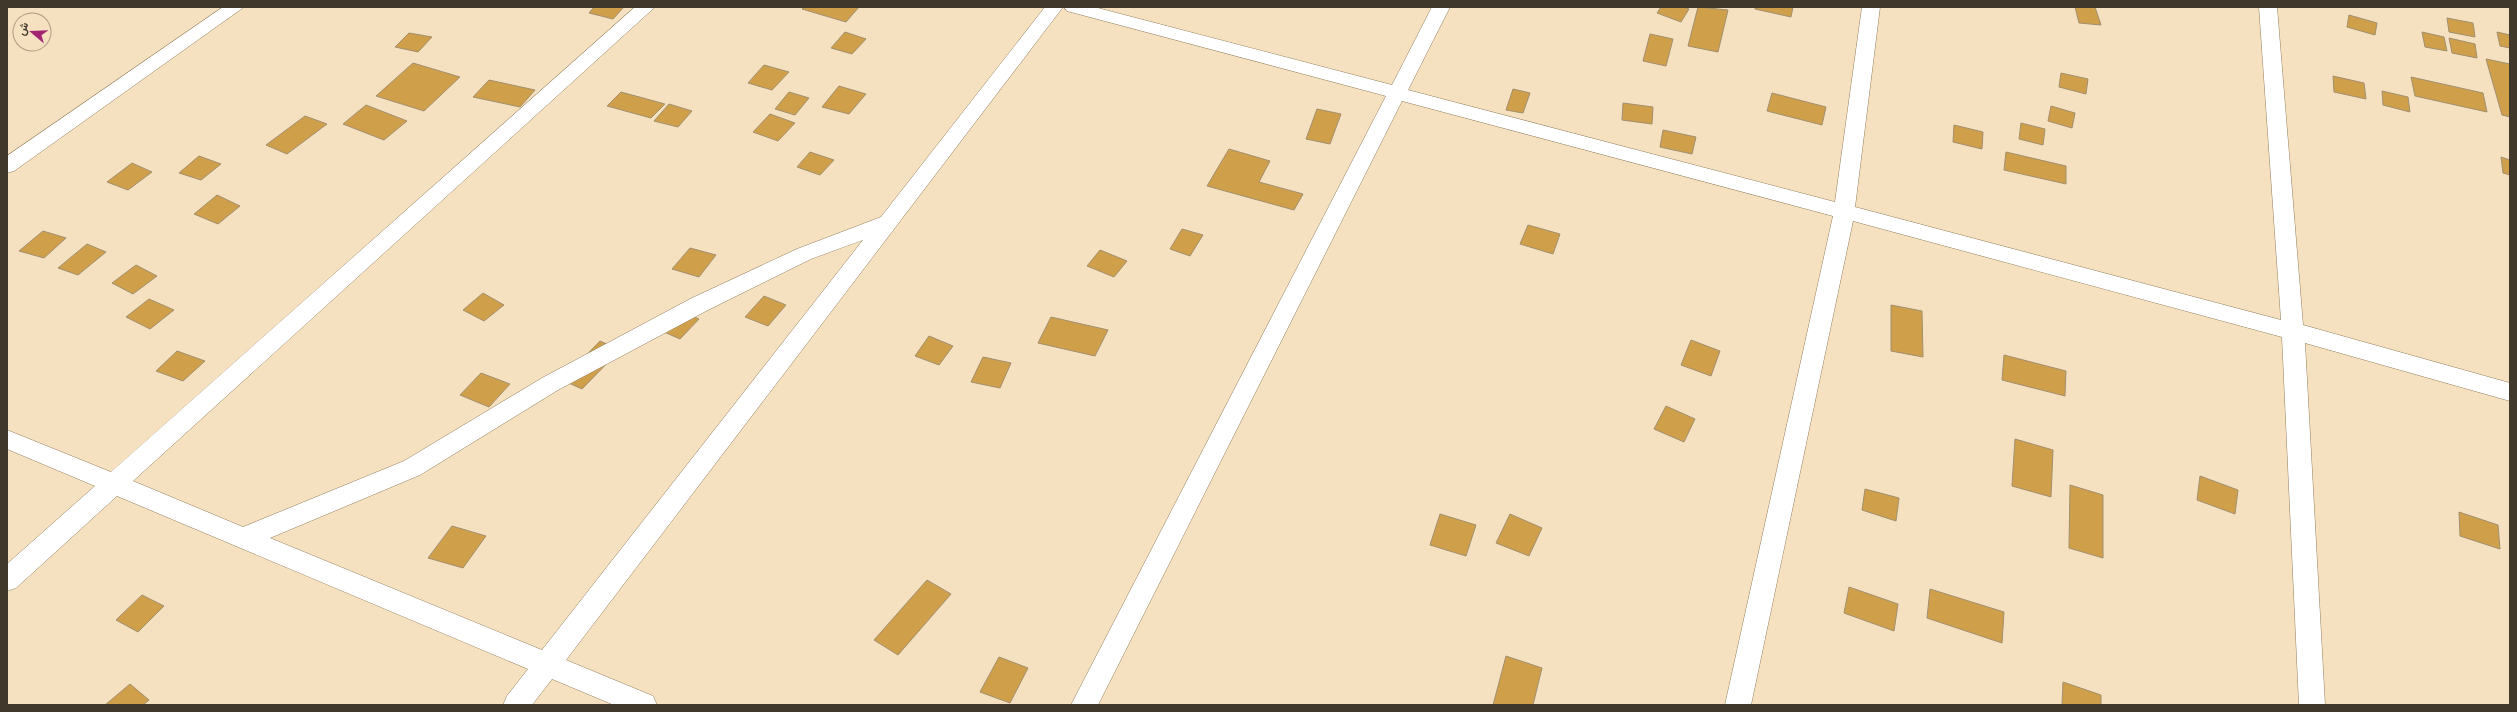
<svg xmlns="http://www.w3.org/2000/svg" width="2517" height="712" font-family="Manrope,Vazirmatn,sans-serif">
<style>
.building{fill:#cf9f49;stroke:#a28f70}
.lines{fill:none;stroke-linecap:round;stroke-linejoin:round}
.minor-casing{stroke:#917f60;stroke-width:1}
.minor{fill:#fff;fill-rule:evenodd}
</style>
<rect width="100%" height="100%" fill="#f5e0bf"/>
<g class="building">
<path d="M594,7h30l-11,12 -24,-6z"/>
<path d="M804,7h55l-13,15 -44,-13z"/>
<path d="M1661,7h22l6,2 -8,13 -24,-9z"/>
<path d="M1698,7l30,3 -10,42 -30,-6z"/>
<path d="M1755,7h38l-2,10 -36,-8z"/>
<path d="M2075,7h20l6,18 -22,-2z"/>
<path d="M2349,15l28,8 -2,12 -28,-8z"/>
<path d="M2447,18l26,5 2,14 -26,-5z"/>
<path d="M845,32l21,7 -14,15 -21,-6z"/>
<path d="M2422,32l22,5 3,14 -22,-4z"/>
<path d="M2497,32l13,3v13l-10,-2z"/>
<path d="M409,33l23,4 -14,15 -23,-5z"/>
<path d="M1650,34l23,5 -7,27 -23,-5z"/>
<path d="M2449,38l26,6 2,14 -25,-5z"/>
<path d="M2486,59l24,5v53l-8,-2z"/>
<path d="M413,63l47,14 -36,34 -48,-15z"/>
<path d="M764,65l25,7 -17,18 -24,-7z"/>
<path d="M2061,73l27,6 -2,15 -27,-7z"/>
<path d="M2333,76l31,7 2,16 -32,-7z"/>
<path d="M2411,77l72,16 4,19 -72,-16z"/>
<path d="M489,80l46,10 -15,17 -47,-10z"/>
<path d="M839,86l27,8 -17,20 -27,-7z"/>
<path d="M1513,89l17,4 -7,20 -17,-3z"/>
<path d="M2382,91l26,6 2,15 -27,-7z"/>
<path d="M621,92l44,12 -14,14 -44,-12z"/>
<path d="M789,92l20,6 -14,17 -20,-6z"/>
<path d="M1772,93l54,14 -4,18 -55,-14z"/>
<path d="M1623,103l30,4 -1,17 -30,-4z"/>
<path d="M669,104l23,7 -14,16 -24,-6z"/>
<path d="M366,105l41,16 -23,19 -41,-16z"/>
<path d="M2051,106l24,7 -3,15 -24,-7z"/>
<path d="M1317,109l24,5 -11,30 -24,-5z"/>
<path d="M770,114l25,9 -17,18 -25,-9z"/>
<path d="M305,116l22,8 -40,30 -21,-9z"/>
<path d="M2021,123l24,6 -2,16 -24,-6z"/>
<path d="M1954,125l29,7 -1,17 -29,-7z"/>
<path d="M1663,130l33,7 -4,17 -32,-7z"/>
<path d="M1229,149l41,12 -11,21 44,12 -9,16 -87,-24z"/>
<path d="M810,152l24,8 -14,15 -23,-8z"/>
<path d="M2006,152l60,14v18l-62,-14z"/>
<path d="M199,156l22,8 -20,16 -22,-7z"/>
<path d="M2501,157l9,3v15l-7,-2z"/>
<path d="M132,163l20,9 -24,18 -21,-8z"/>
<path d="M217,195l23,11 -22,18 -24,-10z"/>
<path d="M1528,225l32,9 -7,20 -33,-10z"/>
<path d="M1182,229l21,6 -13,21 -20,-7z"/>
<path d="M43,231l23,7 -22,20 -25,-7z"/>
<path d="M87,244l19,8 -28,23 -20,-7z"/>
<path d="M690,248l26,7 -17,22 -27,-8z"/>
<path d="M1100,250l27,11 -13,16 -27,-11z"/>
<path d="M136,265l21,11 -24,18 -21,-11z"/>
<path d="M483,293l21,12 -20,16 -21,-11z"/>
<path d="M764,296l22,9 -18,21 -23,-9z"/>
<path d="M149,299l25,11 -24,19 -24,-12z"/>
<path d="M1891,305l31,6 1,46 -32,-6z"/>
<path d="M673,308l26,11 -19,20 -25,-11z"/>
<path d="M1051,317l57,13 -13,26 -57,-13z"/>
<path d="M929,336l24,10 -14,19 -24,-9z"/>
<path d="M1691,340l29,11 -9,25 -30,-11z"/>
<path d="M600,341l20,9 -38,39 -20,-9z"/>
<path d="M177,351l28,10 -22,20 -27,-10z"/>
<path d="M2004,355l62,16 -1,25 -63,-16z"/>
<path d="M983,357l28,6 -11,25 -29,-6z"/>
<path d="M481,373l29,11 -21,23 -29,-12z"/>
<path d="M1666,406l29,13 -11,23 -30,-13z"/>
<path d="M2015,439l38,11 -2,47 -39,-11z"/>
<path d="M2200,476l38,14 -3,24 -38,-14z"/>
<path d="M2070,485l33,10v63l-34,-10z"/>
<path d="M1865,489l34,9 -3,23 -34,-11z"/>
<path d="M2459,512l39,13 2,24 -40,-13z"/>
<path d="M1440,514l36,11 -10,31 -36,-11z"/>
<path d="M1510,514l32,14 -13,28 -33,-13z"/>
<path d="M452,526l34,10 -23,32 -35,-10z"/>
<path d="M927,580l24,14 -53,61 -24,-15z"/>
<path d="M1849,587l49,17 -4,27 -50,-18z"/>
<path d="M1930,589l74,23 -2,31 -75,-25z"/>
<path d="M142,595l22,11 -26,26 -22,-12z"/>
<path d="M1506,656l36,12 -9,37h-40z"/>
<path d="M999,657l29,11 -18,35 -30,-11z"/>
<path d="M2063,682l38,13v10h-39z"/>
<path d="M130,684l19,16 -6,5h-38z"/>
</g>
<g class="lines">
<defs>
<g id="minor">
<path d="M223,7h21l-230,164 -7,2v-17z"/>
<path d="M635,7h20l-522,474 110,46 161,-66 138,-83 150,-80 105,-49 84,-32 164,-210h18l-497,653 87,36 4,9h-43l-62,-26 -20,26h-29l4,-9 21,-27 -411,-173 -101,92 -9,3v-27l88,-78 -88,-37v-19l104,42zM863,240l-321,410 -272,-112 150,-63 138,-85 150,-80 103,-51z"/>
<path d="M1064,7h30l298,78 40,-78h18l-42,83 427,112 27,-195h18l-25,200 426,113 -22,-313h18l26,318 207,58v18l-205,-58 20,362h-26l-17,-368 -429,-116 -102,484h-26l108,-489 -431,-115 -304,604h-27l315,-609 -319,-85z"/>
</g>
</defs>
<use href="#minor" class="minor-casing"/>
<use href="#minor" class="minor"/>
</g>
<rect width="2517" height="712" fill="none" stroke="#40382b" stroke-width="16"/>
<g transform="translate(32 32) rotate(289)"><circle r="19" fill="#f5e0bf" stroke="#ad9d84"/>
<path d="M0-3L7 15L0 10L-7 15Z" fill="#a42474"/>
<text y="-6" font-size="11" font-weight="bold" text-anchor="middle" fill="#40382b">ش</text>
</g>
</svg>
